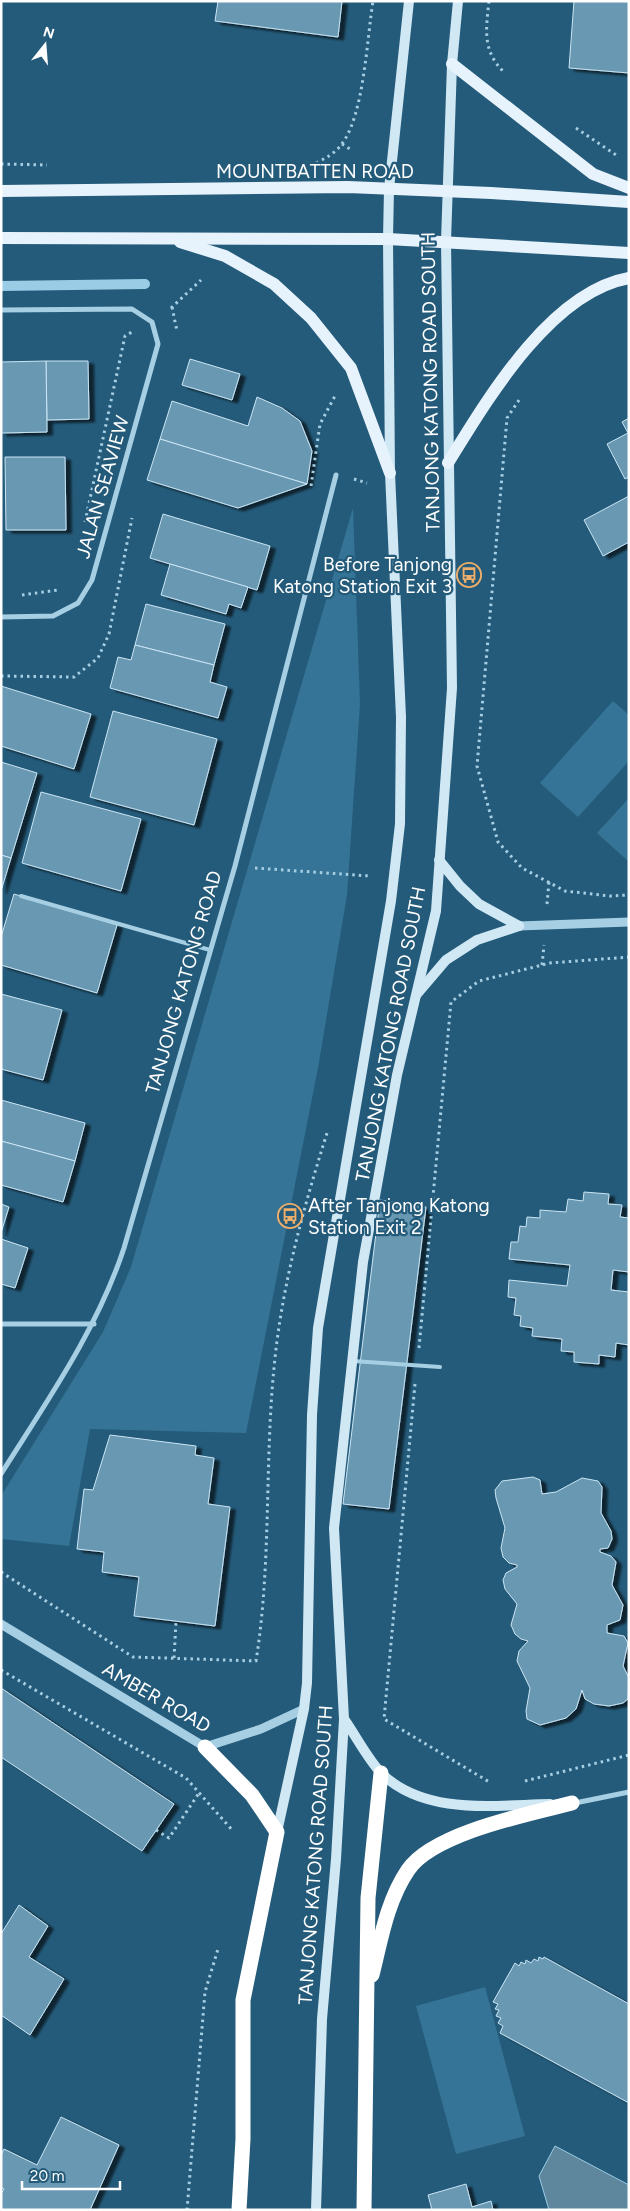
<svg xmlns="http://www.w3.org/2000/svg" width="630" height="2211" font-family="Figtree,sans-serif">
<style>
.green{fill:#357496}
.water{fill:#5e869c;stroke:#9bcce5}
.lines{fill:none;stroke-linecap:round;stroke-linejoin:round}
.stream{stroke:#9bcce5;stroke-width:10}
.building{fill:#6998b2;stroke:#cae5f4;filter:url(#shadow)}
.path{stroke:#a7cfe4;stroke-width:3;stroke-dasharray:2.5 4;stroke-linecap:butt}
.service{stroke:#a7cfe4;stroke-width:4}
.minor{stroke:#a7cfe4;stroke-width:5}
.tertiary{stroke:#a7cfe4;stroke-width:9}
.secondary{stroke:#d0e7f4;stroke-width:10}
.primary{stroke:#e7f3fc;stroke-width:12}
.motorway{stroke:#fff;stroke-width:15}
.labels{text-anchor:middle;stroke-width:4.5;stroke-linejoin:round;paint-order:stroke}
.street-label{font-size:19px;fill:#fff;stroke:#245b7a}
.poi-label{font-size:19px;fill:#fff;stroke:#245b7a;text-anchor:end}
</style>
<defs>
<filter id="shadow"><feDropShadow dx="5.5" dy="3" stdDeviation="1" flood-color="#0009"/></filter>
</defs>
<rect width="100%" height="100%" fill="#245b7a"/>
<g class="green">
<path d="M353,508l7,196 -13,191 -29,173 -72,365 -156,-4 -21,117 -68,-7v-43l102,-164 28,-65z"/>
<path d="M613,701l16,14v46l-51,56 -38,-34z"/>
<path d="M629,798v64l-32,-29z"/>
<path d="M485,1987l40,149 -69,18 -40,-148z"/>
</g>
<path class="water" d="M555,2146l74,39v25h-80l-10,-34z"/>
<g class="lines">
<path class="stream" d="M1,286l144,-2"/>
</g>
<g class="building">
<path d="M218,1h124l-4,36 -123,-16z"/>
<path d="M574,1h55v72l-60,-5z"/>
<path d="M190,359l50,15 -8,26 -50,-15z"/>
<path d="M46,361h42l1,58 -42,1z"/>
<path d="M46,361l1,71 -46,1v-71z"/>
<path d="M257,397l25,11 18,13 12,30 -5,33 -147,-45 12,-38 76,25z"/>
<path d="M629,418v59l-4,2 -18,-35 21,-11 -6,-11z"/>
<path d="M160,439l147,45 -69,24 -91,-28z"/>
<path d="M5,457h60l1,73h-60z"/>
<path d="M629,496v46l-26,14 -19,-36z"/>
<path d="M163,514l107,32 -13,44 -107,-32z"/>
<path d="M170,564l78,23 -7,21 -12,-4 -3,10 -65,-19z"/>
<path d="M146,604l79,20 -11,41 -79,-20z"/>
<path d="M135,645l79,20 -4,17 17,5 -9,31 -108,-30 8,-31 13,3z"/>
<path d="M1,686l90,28 -17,55 -73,-23z"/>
<path d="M113,711l104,28 -23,86 -104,-28z"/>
<path d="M1,762l36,11 -26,85 -10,-3z"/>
<path d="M41,792l100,27 -20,72 -99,-28z"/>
<path d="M1,855l10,3 -10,33z"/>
<path d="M14,894l103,31 -20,68 -96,-28v-28z"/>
<path d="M1,994l61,16 -19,70 -42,-11z"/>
<path d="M1,1100l84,23 -10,38 -74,-20z"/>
<path d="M1,1141l74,20 -12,41 -62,-17z"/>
<path d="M584,1192l25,2 -1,10 14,1 -2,12 9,1v54l-16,-2 -2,20 18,2v53l-13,-2 -1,14 -16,-2v9l-25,-2v-10l-13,-1 1,-12 -30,-3 1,-8 -13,-2 1,-10 -7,-1 2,-17 -8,-1 1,-17 58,6 3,-21 -61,-6 2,-17h7l2,-16 6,1 1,-10 13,1v-8l26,2 2,-13 15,2z"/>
<path d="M380,1200l46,7 -37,302 -46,-5z"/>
<path d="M1,1204l8,3 -8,26z"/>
<path d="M1,1239l27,9 -13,40 -14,-4z"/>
<path d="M110,1435l86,11 -1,9 19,3 -6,46 22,3 -15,119 -81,-10 5,-39 -37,-5 2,-20 -27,-3 7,-60 9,1z"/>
<path d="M533,1477l7,3 2,14 14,-2 26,-14 16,3 4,6 -1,26 10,18 1,8 -4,9 -8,1v3l11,4 5,6 -4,23 11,20 -3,15 -13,5v8l17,3 4,7 -5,23 6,12 -1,21 -5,4 -14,3 -15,-2 -9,-5 -3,-9 -6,19 -10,9 -26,7 -13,-6 -1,-8 4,-23 -13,-27 2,-10 9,-10 -7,-2 -6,-5 -4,-9 6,-21 -12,-15 -2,-9 3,-7 11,-6v-2l-8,-2 -6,-6 -2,-9 4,-20 -9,-30 -1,-8 7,-9z"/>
<path d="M1,1688l173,116 -32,47 -141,-94z"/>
<path d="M19,1905l29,21 -19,31 35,22 -34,56 -29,-20v-81z"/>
<path d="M539,1957l4,2 1,-2 85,47v99l-129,-70 3,-7 -5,-3 3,-5 -5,-2 3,-6 -4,-1 3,-5 -5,-2 22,-39 4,3 2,-4 4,2 1,-4 5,3 3,-4 4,2z"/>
<path d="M61,2117l58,28 -29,65h-89v-16l3,-5 -3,-1v-33l3,-6 33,16z"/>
<path d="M466,2184l6,23 19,-6 2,9h-61l-4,-15z"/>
</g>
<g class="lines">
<g class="path">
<path d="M489,1c-3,28 -7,50 15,71"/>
<path d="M576,128l43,29"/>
<path d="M342,144l11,7"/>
<path d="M316,163c10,-5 19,-10 25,-18 23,-28 26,-107 32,-144"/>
<path d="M1,164l46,1"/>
<path d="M172,307l5,24"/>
<path d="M171,308l30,-28"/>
<path d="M519,400l-12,18 -30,348 21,76 24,26 43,23 45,5 19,-1"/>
<path d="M354,479l13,4"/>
<path d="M311,486l9,-62 15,-28"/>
<path d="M85,522l40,-186 7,-4"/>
<path d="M22,595l36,-5"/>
<path d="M1,676l73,1 24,-19 11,-24 23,-116"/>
<path d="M255,868l115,8"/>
<path d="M547,904l2,-22"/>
<path d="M542,965l2,-20"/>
<path d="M419,1348l32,-346 28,-21 71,-18 79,-6"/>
<path d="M415,1384l-31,335 107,64"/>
<path d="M1,1572l132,85 123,4c16,-100 8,-202 19,-303 8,-76 29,-152 52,-225"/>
<path d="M174,1658l2,-36"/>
<path d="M1,1670l185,108 47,53"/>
<path d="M525,1781l104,-26"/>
<path d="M156,1830l13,8 30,-45"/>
<path d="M187,2210l18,-218 13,-43"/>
</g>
<g class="service">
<path d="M21,896l189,54"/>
<path d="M353,1361l87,6"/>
</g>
<g class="minor">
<path d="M1,310l131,-1 20,13 6,22 -66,236 -14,23 -25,13 -52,1"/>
<path d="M1,1324h93"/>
<path d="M1,1474c46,-73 96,-144 123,-226l111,-382 101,-391"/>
<path d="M575,1803l54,-11"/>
</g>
<g class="tertiary">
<path d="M519,926l110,-4"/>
<path d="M1,1624l204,123 56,-18 43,-20"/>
</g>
<g class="secondary">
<path d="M439,860l21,26 19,18 40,22"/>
<path d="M417,994l29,-34 31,-20 42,-14"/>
<path d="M344,1719c12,17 23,39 37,54 44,43 114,32 169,31"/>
<path d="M277,1832l27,-123 3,-26 5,-268 6,-87 73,-427 9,-77 1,-107 -11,-244 -2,-234 1,-50 20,-188"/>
<path d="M316,2210l6,-191 14,-160 8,-140 -10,-191 29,-266 34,-187 39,-164 16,-223 -6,-447 6,-177 6,-63"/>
</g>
<g class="primary">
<path d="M452,64l141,110 36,14"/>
<path d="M1,191l347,-4 143,6 138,9"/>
<path d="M1,238l387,1 241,14"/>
<path d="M180,242l45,14 49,28 37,34 40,50 39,105"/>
<path d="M448,463c39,-63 102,-171 181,-185"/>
</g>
<g class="motorway">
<path d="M205,1747l47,48 25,37 -34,168v139l-4,71"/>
<path d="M372,1975c9,-36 15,-74 36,-105 25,-37 121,-56 164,-67"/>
<path d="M364,2210l4,-312 13,-125"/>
</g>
</g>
<defs>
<symbol id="bus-ring" viewBox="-11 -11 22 22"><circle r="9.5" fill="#245b7a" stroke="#eeae6b" stroke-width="1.5"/><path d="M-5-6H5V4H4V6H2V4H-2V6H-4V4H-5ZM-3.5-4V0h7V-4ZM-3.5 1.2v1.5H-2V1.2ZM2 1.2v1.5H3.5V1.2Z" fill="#eeae6b"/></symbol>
</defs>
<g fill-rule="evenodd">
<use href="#bus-ring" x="455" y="561" width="28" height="28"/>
<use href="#bus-ring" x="276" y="1202" width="28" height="28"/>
</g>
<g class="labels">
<g class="street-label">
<text x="315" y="178">MOUNTBATTEN ROAD</text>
<text transform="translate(430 382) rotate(-91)" y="7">TANJONG KATONG ROAD SOUTH</text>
<text transform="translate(102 487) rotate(-74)" y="7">JALAN SEAVIEW</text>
<text transform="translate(183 982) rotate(-74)" y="7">TANJONG KATONG ROAD</text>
<text transform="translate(390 1034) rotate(-79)" y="7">TANJONG KATONG ROAD SOUTH</text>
<text transform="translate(157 1697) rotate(30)" y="7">AMBER ROAD</text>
<text transform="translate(315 1855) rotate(-86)" y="7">TANJONG KATONG ROAD SOUTH</text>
</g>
<g class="poi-label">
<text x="452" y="571">Before Tanjong<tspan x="452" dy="22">Katong Station Exit 3</tspan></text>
<text x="308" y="1212" text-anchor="start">After Tanjong Katong<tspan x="308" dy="22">Station Exit 2</tspan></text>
</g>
</g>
<rect width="630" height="2211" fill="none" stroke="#ffffff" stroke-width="5"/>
<g transform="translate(45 45) rotate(17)" stroke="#245b7a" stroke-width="4" paint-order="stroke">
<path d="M0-4L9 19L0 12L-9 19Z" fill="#ffffff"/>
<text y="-8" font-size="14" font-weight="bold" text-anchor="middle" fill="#ffffff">N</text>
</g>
<path d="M22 2181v8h98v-8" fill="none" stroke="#ffffff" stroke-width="2.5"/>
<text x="30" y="2181" font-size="15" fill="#ffffff" stroke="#245b7a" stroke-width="4" paint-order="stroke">20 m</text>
</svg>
